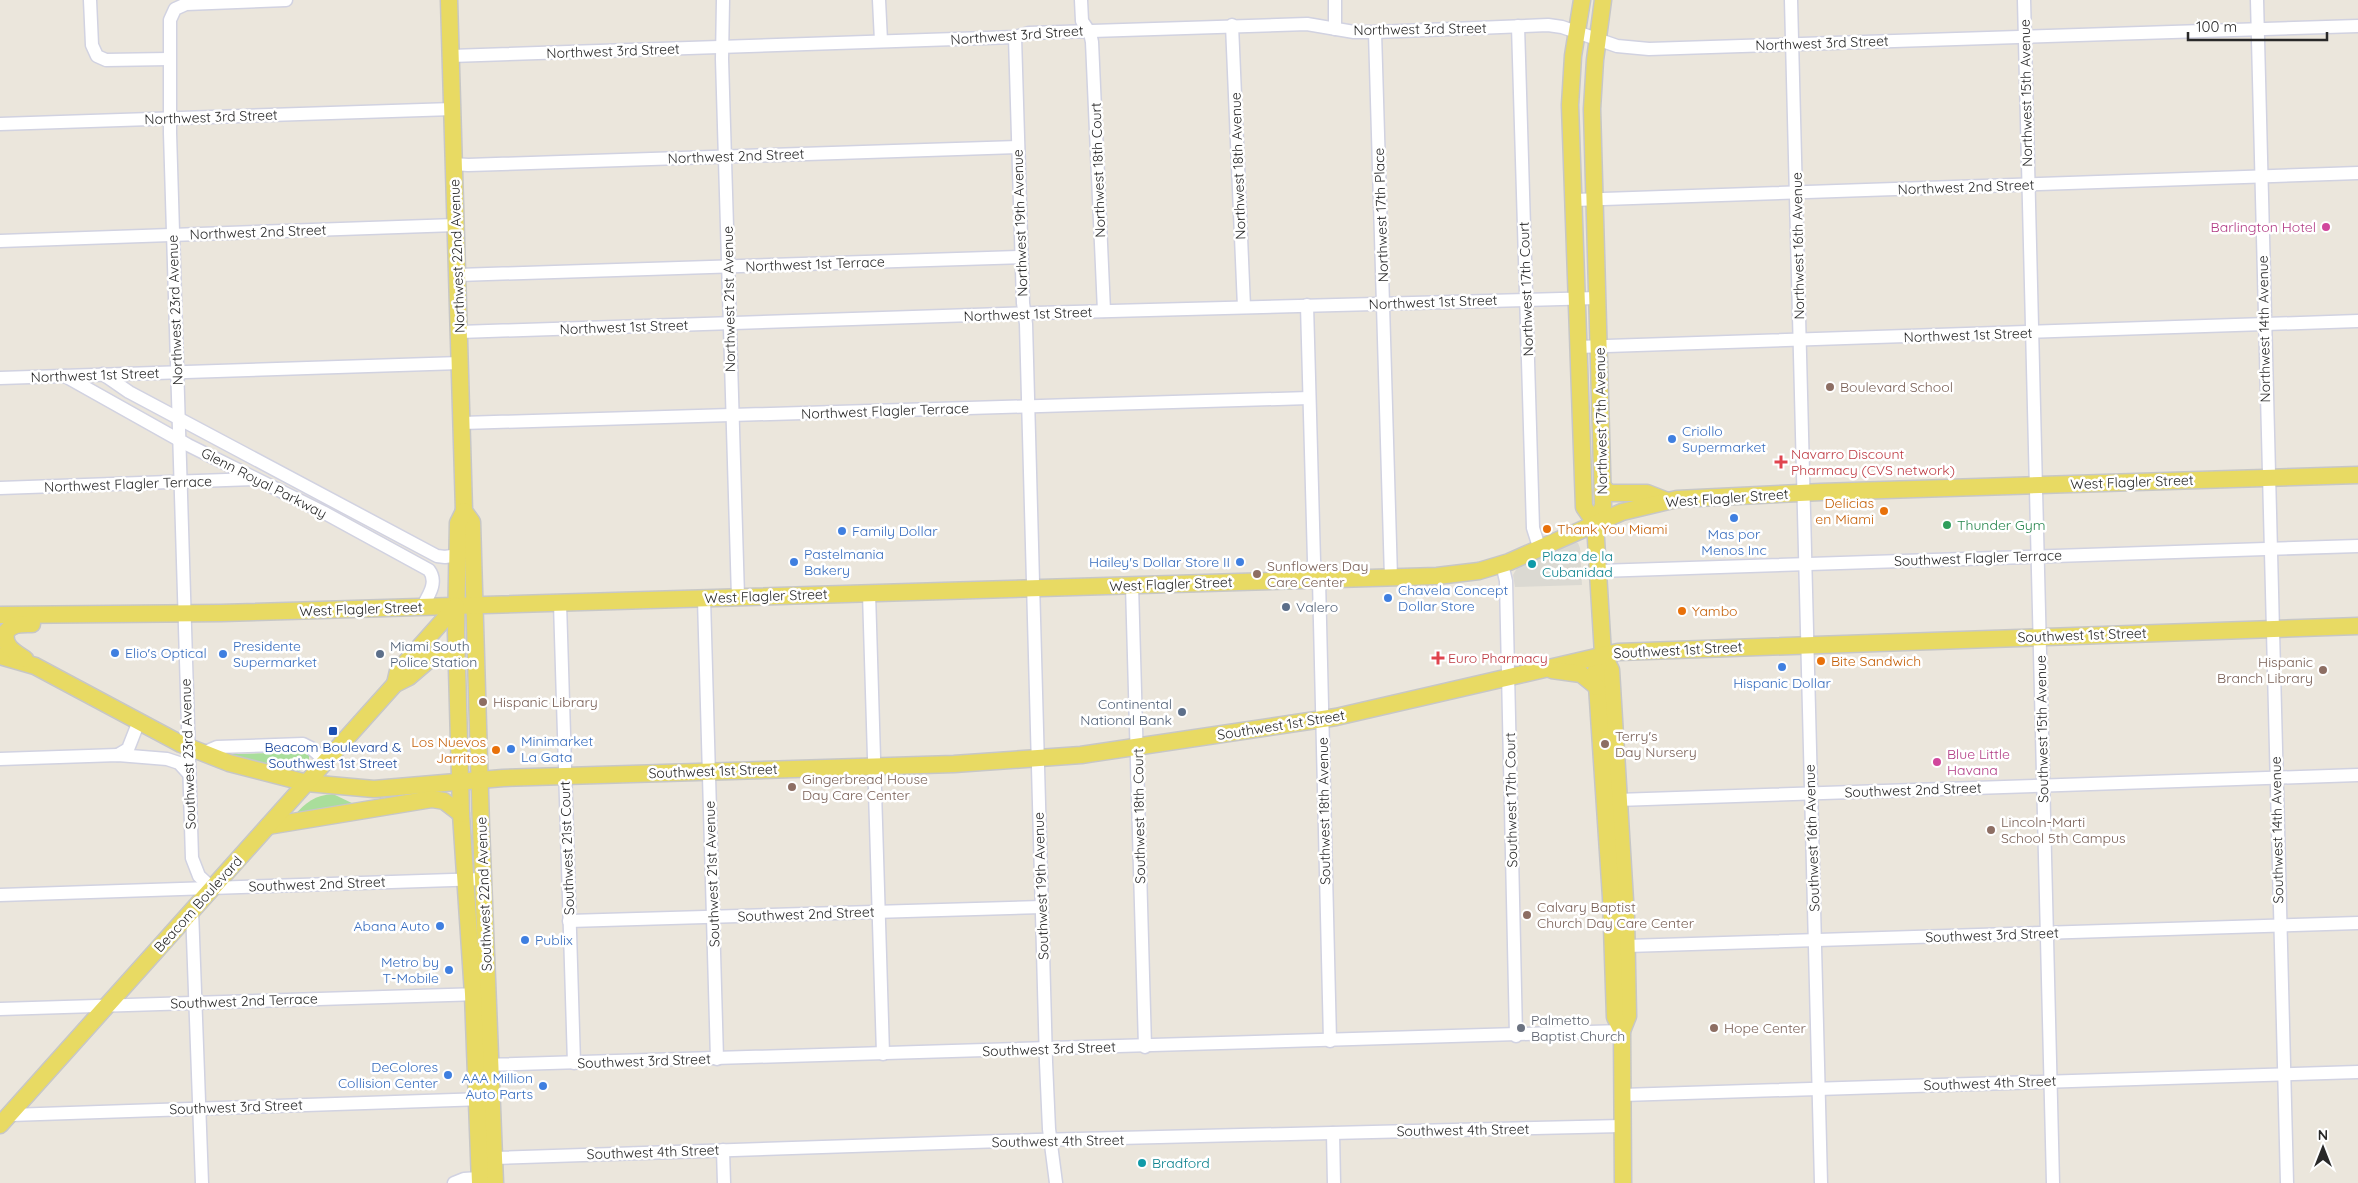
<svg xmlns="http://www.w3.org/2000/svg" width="2358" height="1183" font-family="Quicksand,sans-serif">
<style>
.green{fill:#a9de9b}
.plaza{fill:#dbd9d2}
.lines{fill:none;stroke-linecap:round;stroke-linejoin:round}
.minor-casing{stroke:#d1d2e1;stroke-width:15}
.major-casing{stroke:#c7c7c7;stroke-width:19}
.minor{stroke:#fff;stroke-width:12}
.major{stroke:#e8da63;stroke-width:16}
.hotel-dot{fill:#d1479c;stroke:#fff;stroke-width:2}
.education-dot{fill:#8d6e63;stroke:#fff;stroke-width:2}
.shop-dot{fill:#3f7fe0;stroke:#fff;stroke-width:2}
.health-dot{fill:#e0444e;stroke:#fff;stroke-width:2}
.food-dot{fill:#e8710a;stroke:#fff;stroke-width:2}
.leisure-dot{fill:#2e9e5b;stroke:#fff;stroke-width:2}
.culture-dot{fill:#0f9aa8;stroke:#fff;stroke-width:2}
.service-dot{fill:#5c6f8a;stroke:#fff;stroke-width:2}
.transit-dot{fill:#1a4fb4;stroke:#fff;stroke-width:2}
.worship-dot{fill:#6b7280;stroke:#fff;stroke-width:2}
.labels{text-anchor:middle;stroke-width:5;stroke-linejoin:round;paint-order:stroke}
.street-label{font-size:14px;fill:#292929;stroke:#fff}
.hotel-label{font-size:14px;fill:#b23c85;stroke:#fff;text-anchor:end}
.education-label{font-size:14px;fill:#785e54;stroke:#fff;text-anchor:start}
.shop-label{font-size:14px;fill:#366cbe;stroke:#fff;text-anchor:start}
.health-label{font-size:14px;fill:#be3a42;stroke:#fff;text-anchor:start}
.food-label{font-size:14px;fill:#c56008;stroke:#fff;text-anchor:start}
.leisure-label{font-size:14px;fill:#27864d;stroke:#fff;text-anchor:start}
.culture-label{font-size:14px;fill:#0d838f;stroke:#fff;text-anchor:start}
.service-label{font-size:14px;fill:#4e5e75;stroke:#fff;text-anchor:start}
.transit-label{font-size:14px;fill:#164399;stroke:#fff}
.worship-label{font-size:14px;fill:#5b616d;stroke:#fff;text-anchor:start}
</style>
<rect width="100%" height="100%" fill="#ebe6dc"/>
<g class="green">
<path d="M228,750l10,4 68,-2 3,3v5l-11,13 -60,-15 -18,-7z"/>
<path d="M333,794l23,11 -62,11c12,-14 21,-21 39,-22z"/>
</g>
<path class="plaza" d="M1575,542l3,1 2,5 2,37 -67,2 -2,-12 4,-7z"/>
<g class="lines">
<defs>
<g id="minor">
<path d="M90,0l2,45 5,11 9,4 63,-1"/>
<path d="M723,0l-1,59 16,538"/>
<path d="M879,0l2,41"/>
<path d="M1081,0l1,21 8,12 2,9 12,269"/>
<path d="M1335,0v29"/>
<path d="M1791,0l30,1183"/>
<path d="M2024,0l29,1183"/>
<path d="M2257,0l30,1183"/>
<path d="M1232,25l12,282"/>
<path d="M1518,26l15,502 7,22"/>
<path d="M1375,32l16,546"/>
<path d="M1015,37l8,266 3,21 20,738 3,67 7,54"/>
<path d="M451,56l564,-19 14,-4 278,-9 47,8h21l173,-7 14,2 55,19 32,3 709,-23"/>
<path d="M0,124l453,-15"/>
<path d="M454,164l14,1 550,-18"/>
<path d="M1574,200l784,-27"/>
<path d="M0,241l456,-16"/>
<path d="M458,275l564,-18"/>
<path d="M1307,305l7,256 5,19 11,461"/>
<path d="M459,332l577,-19 562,-15"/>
<path d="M1577,347l781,-26"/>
<path d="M103,374l26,18 308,164 8,1 13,-2"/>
<path d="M65,376l123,69 135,67 106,58c9,12 0,25 -7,37"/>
<path d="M0,378l460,-15"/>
<path d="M462,423l847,-25"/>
<path d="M0,488l254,-9"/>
<path d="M1502,564l4,17 10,455"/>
<path d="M1599,571l759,-25"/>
<path d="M1132,585l13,462"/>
<path d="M869,593l14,461"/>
<path d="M704,599l13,460"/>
<path d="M560,603l14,460"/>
<path d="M203,753l14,-6 86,-3 8,4 15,13"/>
<path d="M118,755l10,-6 11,-28"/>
<path d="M0,759l118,-4 49,4 12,4 10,11"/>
<path d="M1617,800l741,-25"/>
<path d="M212,888l-13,-12 -7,-18 -22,-725v-113l5,-11 11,-5 100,-4"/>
<path d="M0,895l483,-16"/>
<path d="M192,910l10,273"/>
<path d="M569,921l473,-14"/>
<path d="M1627,946l731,-23"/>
<path d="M0,1009l481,-15"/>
<path d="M482,1065l1140,-34"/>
<path d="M1622,1095l736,-23"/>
<path d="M10,1115l474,-16"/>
<path d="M1333,1133l1,50"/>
<path d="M723,1150l1,33"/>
<path d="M495,1158l541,-18 586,-14"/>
<path d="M454,1183l10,-4 15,-1"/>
</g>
<g id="major">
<path d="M449,0l15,511 8,11 9,305 14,356"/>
<path d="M1582,0l-9,56 -3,49 14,402 11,16 8,131 8,16 15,247 2,99 -6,15 1,152"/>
<path d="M1603,487l6,6h38l18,7"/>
<path d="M464,511l-6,12 -2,109 5,182 12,180 7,189"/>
<path d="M1595,523l8,-17 -11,-397 3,-49 8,-60"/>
<path d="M0,615l221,-2 1216,-37 42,-5 30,-9 113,-50 55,-13 144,-7 537,-17"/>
<path d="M1603,654l-7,16 15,227 4,120 7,14"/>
<path d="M0,656l35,10 146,78 48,19 78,20 67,6 129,-11 451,-14 127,-9 255,-38 282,-65 740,-26"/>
<path d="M25,659c-11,-7 -22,-13 -19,-27 7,-9 15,-8 26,-8"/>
<path d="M1552,670l29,4 16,13"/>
<path d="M395,684l3,-13 58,-65"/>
<path d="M268,826l164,-27 12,2 17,13"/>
<path d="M0,1125l395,-441 14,-7 28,-24h8l11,6"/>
</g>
</defs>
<use href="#minor" class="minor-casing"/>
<use href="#major" class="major-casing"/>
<use href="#minor" class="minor"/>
<use href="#major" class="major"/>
</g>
<g class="hotel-dot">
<circle cx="2326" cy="227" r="5"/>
<circle cx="1937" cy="762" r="5"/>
</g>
<g class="education-dot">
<circle cx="1830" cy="387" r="5"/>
<circle cx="1257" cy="574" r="5"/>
<circle cx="2323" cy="670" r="5"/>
<circle cx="483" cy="702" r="5"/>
<circle cx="1605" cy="744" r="5"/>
<circle cx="792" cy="787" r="5"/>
<circle cx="1991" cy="830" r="5"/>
<circle cx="1527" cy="915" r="5"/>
<circle cx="1714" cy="1028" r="5"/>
</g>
<g class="shop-dot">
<circle cx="1672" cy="439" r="5"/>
<circle cx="1734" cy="518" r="5"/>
<circle cx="842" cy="531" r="5"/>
<circle cx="794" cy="562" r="5"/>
<circle cx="1240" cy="562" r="5"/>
<circle cx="1388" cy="598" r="5"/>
<circle cx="115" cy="653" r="5"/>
<circle cx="223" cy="654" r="5"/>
<circle cx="1782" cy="667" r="5"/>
<circle cx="511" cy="749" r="5"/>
<circle cx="440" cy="926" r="5"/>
<circle cx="525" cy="940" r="5"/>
<circle cx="449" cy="970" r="5"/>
<circle cx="448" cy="1075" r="5"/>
<circle cx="543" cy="1086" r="5"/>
</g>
<g class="health-dot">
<path d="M1778.5 454.5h5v5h5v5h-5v5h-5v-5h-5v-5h5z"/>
<path d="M1435.5 650.5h5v5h5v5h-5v5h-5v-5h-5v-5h5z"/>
</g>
<g class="food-dot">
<circle cx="1884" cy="511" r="5"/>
<circle cx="1547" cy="529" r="5"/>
<circle cx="1682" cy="611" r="5"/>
<circle cx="1821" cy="661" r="5"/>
<circle cx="496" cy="750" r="5"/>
</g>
<circle class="leisure-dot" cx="1947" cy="525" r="5"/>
<g class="culture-dot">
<circle cx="1532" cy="564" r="5"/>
<circle cx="1142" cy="1163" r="5"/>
</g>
<g class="service-dot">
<circle cx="1286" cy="607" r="5"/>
<circle cx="380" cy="654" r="5"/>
<circle cx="1182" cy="712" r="5"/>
</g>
<rect class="transit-dot" x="328" y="726" width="10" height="10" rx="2.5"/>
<circle class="worship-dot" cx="1521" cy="1028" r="5"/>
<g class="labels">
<g class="street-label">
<text transform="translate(1420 29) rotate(-1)" y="5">Northwest 3rd Street</text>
<text transform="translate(1017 35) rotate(-4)" y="5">Northwest 3rd Street</text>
<text transform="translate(1822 43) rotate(-2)" y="5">Northwest 3rd Street</text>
<text transform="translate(613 51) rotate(-2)" y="5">Northwest 3rd Street</text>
<text transform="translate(2026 93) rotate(-91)" y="5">Northwest 15th Avenue</text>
<text transform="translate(211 117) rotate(-2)" y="5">Northwest 3rd Street</text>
<text transform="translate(736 156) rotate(-2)" y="5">Northwest 2nd Street</text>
<text transform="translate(1238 166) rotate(-92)" y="5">Northwest 18th Avenue</text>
<text transform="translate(1098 170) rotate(-92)" y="5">Northwest 18th Court</text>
<text transform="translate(1966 187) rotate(-2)" y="5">Northwest 2nd Street</text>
<text transform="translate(1381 215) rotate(-92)" y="5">Northwest 17th Place</text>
<text transform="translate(1020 223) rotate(-92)" y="5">Northwest 19th Avenue</text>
<text transform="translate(258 232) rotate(-2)" y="5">Northwest 2nd Street</text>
<text transform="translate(1798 246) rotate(-91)" y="5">Northwest 16th Avenue</text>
<text transform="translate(457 256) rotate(-92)" y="5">Northwest 22nd Avenue</text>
<text transform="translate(815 264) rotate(-2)" y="5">Northwest 1st Terrace</text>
<text transform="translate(1526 289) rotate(-92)" y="5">Northwest 17th Court</text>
<text transform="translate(729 299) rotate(-91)" y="5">Northwest 21st Avenue</text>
<text transform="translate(1433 302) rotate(-2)" y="5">Northwest 1st Street</text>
<text transform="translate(175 310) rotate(-92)" y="5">Northwest 23rd Avenue</text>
<text transform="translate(1028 314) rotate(-2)" y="5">Northwest 1st Street</text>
<text transform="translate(624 327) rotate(-2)" y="5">Northwest 1st Street</text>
<text transform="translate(2264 329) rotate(-91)" y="5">Northwest 14th Avenue</text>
<text transform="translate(1968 335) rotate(-2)" y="5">Northwest 1st Street</text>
<text transform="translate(95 375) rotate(-2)" y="5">Northwest 1st Street</text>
<text transform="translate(885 411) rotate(-2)" y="5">Northwest Flagler Terrace</text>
<text transform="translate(1601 421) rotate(-91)" y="5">Northwest 17th Avenue</text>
<text transform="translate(2132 482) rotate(-2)" y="5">West Flagler Street</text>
<text transform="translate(264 483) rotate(27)" y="5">Glenn Royal Parkway</text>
<text transform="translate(128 484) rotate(-2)" y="5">Northwest Flagler Terrace</text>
<text transform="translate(1727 498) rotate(-4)" y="5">West Flagler Street</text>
<text transform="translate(1978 558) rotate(-2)" y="5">Southwest Flagler Terrace</text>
<text transform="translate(1171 584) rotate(-2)" y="5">West Flagler Street</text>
<text transform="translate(766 596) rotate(-2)" y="5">West Flagler Street</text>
<text transform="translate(361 609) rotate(-2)" y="5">West Flagler Street</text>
<text transform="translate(2082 635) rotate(-2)" y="5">Southwest 1st Street</text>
<text transform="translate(1678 650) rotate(-3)" y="5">Southwest 1st Street</text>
<text transform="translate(1281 725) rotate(-9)" y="5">Southwest 1st Street</text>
<text transform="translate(2042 729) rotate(-91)" y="5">Southwest 15th Avenue</text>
<text transform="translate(188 754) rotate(-92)" y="5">Southwest 23rd Avenue</text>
<text transform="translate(713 771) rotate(-2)" y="5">Southwest 1st Street</text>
<text transform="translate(1913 790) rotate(-2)" y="5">Southwest 2nd Street</text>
<text transform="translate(1511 800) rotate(-91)" y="5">Southwest 17th Court</text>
<text transform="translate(1324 811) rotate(-91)" y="5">Southwest 18th Avenue</text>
<text transform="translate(1139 816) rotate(-91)" y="5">Southwest 18th Court</text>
<text transform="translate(2277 830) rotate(-91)" y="5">Southwest 14th Avenue</text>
<text transform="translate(1812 838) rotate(-92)" y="5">Southwest 16th Avenue</text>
<text transform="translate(567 848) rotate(-92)" y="5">Southwest 21st Court</text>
<text transform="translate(712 874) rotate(-92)" y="5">Southwest 21st Avenue</text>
<text transform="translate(317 884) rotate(-2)" y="5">Southwest 2nd Street</text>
<text transform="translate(1041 886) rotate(-92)" y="5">Southwest 19th Avenue</text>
<text transform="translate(484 894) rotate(-92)" y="5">Southwest 22nd Avenue</text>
<text transform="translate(198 904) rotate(-48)" y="5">Beacom Boulevard</text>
<text transform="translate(806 914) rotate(-2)" y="5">Southwest 2nd Street</text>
<text transform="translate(1992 935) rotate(-2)" y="5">Southwest 3rd Street</text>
<text transform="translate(244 1001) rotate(-2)" y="5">Southwest 2nd Terrace</text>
<text transform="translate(1049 1049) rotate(-2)" y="5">Southwest 3rd Street</text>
<text transform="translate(644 1061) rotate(-2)" y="5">Southwest 3rd Street</text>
<text transform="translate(1990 1083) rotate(-2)" y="5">Southwest 4th Street</text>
<text transform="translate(236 1107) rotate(-2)" y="5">Southwest 3rd Street</text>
<text transform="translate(1463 1130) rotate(-1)" y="5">Southwest 4th Street</text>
<text transform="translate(1058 1141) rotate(-1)" y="5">Southwest 4th Street</text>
<text transform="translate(653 1152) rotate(-2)" y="5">Southwest 4th Street</text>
</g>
<g class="hotel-label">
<text x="2316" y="232">Barlington Hotel</text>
<text x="1947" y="759" text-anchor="start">Blue Little<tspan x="1947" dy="16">Havana</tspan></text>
</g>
<g class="education-label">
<text x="1840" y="392">Boulevard School</text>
<text x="1267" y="571">Sunflowers Day<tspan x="1267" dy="16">Care Center</tspan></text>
<text x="2313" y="667" text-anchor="end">Hispanic<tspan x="2313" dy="16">Branch Library</tspan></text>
<text x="493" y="707">Hispanic Library</text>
<text x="1615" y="741">Terry's<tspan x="1615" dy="16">Day Nursery</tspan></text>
<text x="802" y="784">Gingerbread House<tspan x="802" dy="16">Day Care Center</tspan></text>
<text x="2001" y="827">Lincoln-Marti<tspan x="2001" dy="16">School 5th Campus</tspan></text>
<text x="1537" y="912">Calvary Baptist<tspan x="1537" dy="16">Church Day Care Center</tspan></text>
<text x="1724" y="1033">Hope Center</text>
</g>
<g class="shop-label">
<text x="1682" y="436">Criollo<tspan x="1682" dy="16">Supermarket</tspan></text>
<text x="852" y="536">Family Dollar</text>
<text x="1734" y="539" text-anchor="middle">Mas por<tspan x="1734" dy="16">Menos Inc</tspan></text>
<text x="804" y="559">Pastelmania<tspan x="804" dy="16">Bakery</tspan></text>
<text x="1230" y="567" text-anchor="end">Hailey's Dollar Store II</text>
<text x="1398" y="595">Chavela Concept<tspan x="1398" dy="16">Dollar Store</tspan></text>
<text x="233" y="651">Presidente<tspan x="233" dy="16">Supermarket</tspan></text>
<text x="125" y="658">Elio's Optical</text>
<text x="1782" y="688" text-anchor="middle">Hispanic Dollar</text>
<text x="521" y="746">Minimarket<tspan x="521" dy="16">La Gata</tspan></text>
<text x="430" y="931" text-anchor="end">Abana Auto</text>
<text x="535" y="945">Publix</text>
<text x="439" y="967" text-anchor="end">Metro by<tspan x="439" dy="16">T-Mobile</tspan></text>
<text x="438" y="1072" text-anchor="end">DeColores<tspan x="438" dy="16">Collision Center</tspan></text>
<text x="533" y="1083" text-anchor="end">AAA Million<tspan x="533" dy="16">Auto Parts</tspan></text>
</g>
<g class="health-label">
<text x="1791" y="459">Navarro Discount<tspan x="1791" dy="16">Pharmacy (CVS network)</tspan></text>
<text x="1448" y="663">Euro Pharmacy</text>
</g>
<g class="food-label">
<text x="1874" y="508" text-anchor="end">Delicias<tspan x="1874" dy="16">en Miami</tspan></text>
<text x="1557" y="534">Thank You Miami</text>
<text x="1692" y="616">Yambo</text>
<text x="1831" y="666">Bite Sandwich</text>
<text x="486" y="747" text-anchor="end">Los Nuevos<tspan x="486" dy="16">Jarritos</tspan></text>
</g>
<g class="leisure-label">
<text x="1957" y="530">Thunder Gym</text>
</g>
<g class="culture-label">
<text x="1542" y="561">Plaza de la<tspan x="1542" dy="16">Cubanidad</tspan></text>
<text x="1152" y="1168">Bradford</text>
</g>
<g class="service-label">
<text x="1296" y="612">Valero</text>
<text x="390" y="651">Miami South<tspan x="390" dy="16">Police Station</tspan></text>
<text x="1172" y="709" text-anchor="end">Continental<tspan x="1172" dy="16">National Bank</tspan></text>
</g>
<g class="transit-label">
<text x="333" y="752">Beacom Boulevard &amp;<tspan x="333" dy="16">Southwest 1st Street</tspan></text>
</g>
<g class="worship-label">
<text x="1531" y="1025">Palmetto<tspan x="1531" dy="16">Baptist Church</tspan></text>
</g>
</g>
<g transform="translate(2323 1148)" stroke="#ffffff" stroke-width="4" paint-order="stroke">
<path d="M0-4L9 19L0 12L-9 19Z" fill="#292929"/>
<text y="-8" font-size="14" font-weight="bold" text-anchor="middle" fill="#292929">N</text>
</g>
<path d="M2188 32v8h139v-8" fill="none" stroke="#292929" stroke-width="2.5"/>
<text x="2196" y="32" font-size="15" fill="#292929" stroke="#ffffff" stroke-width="4" paint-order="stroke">100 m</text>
</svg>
